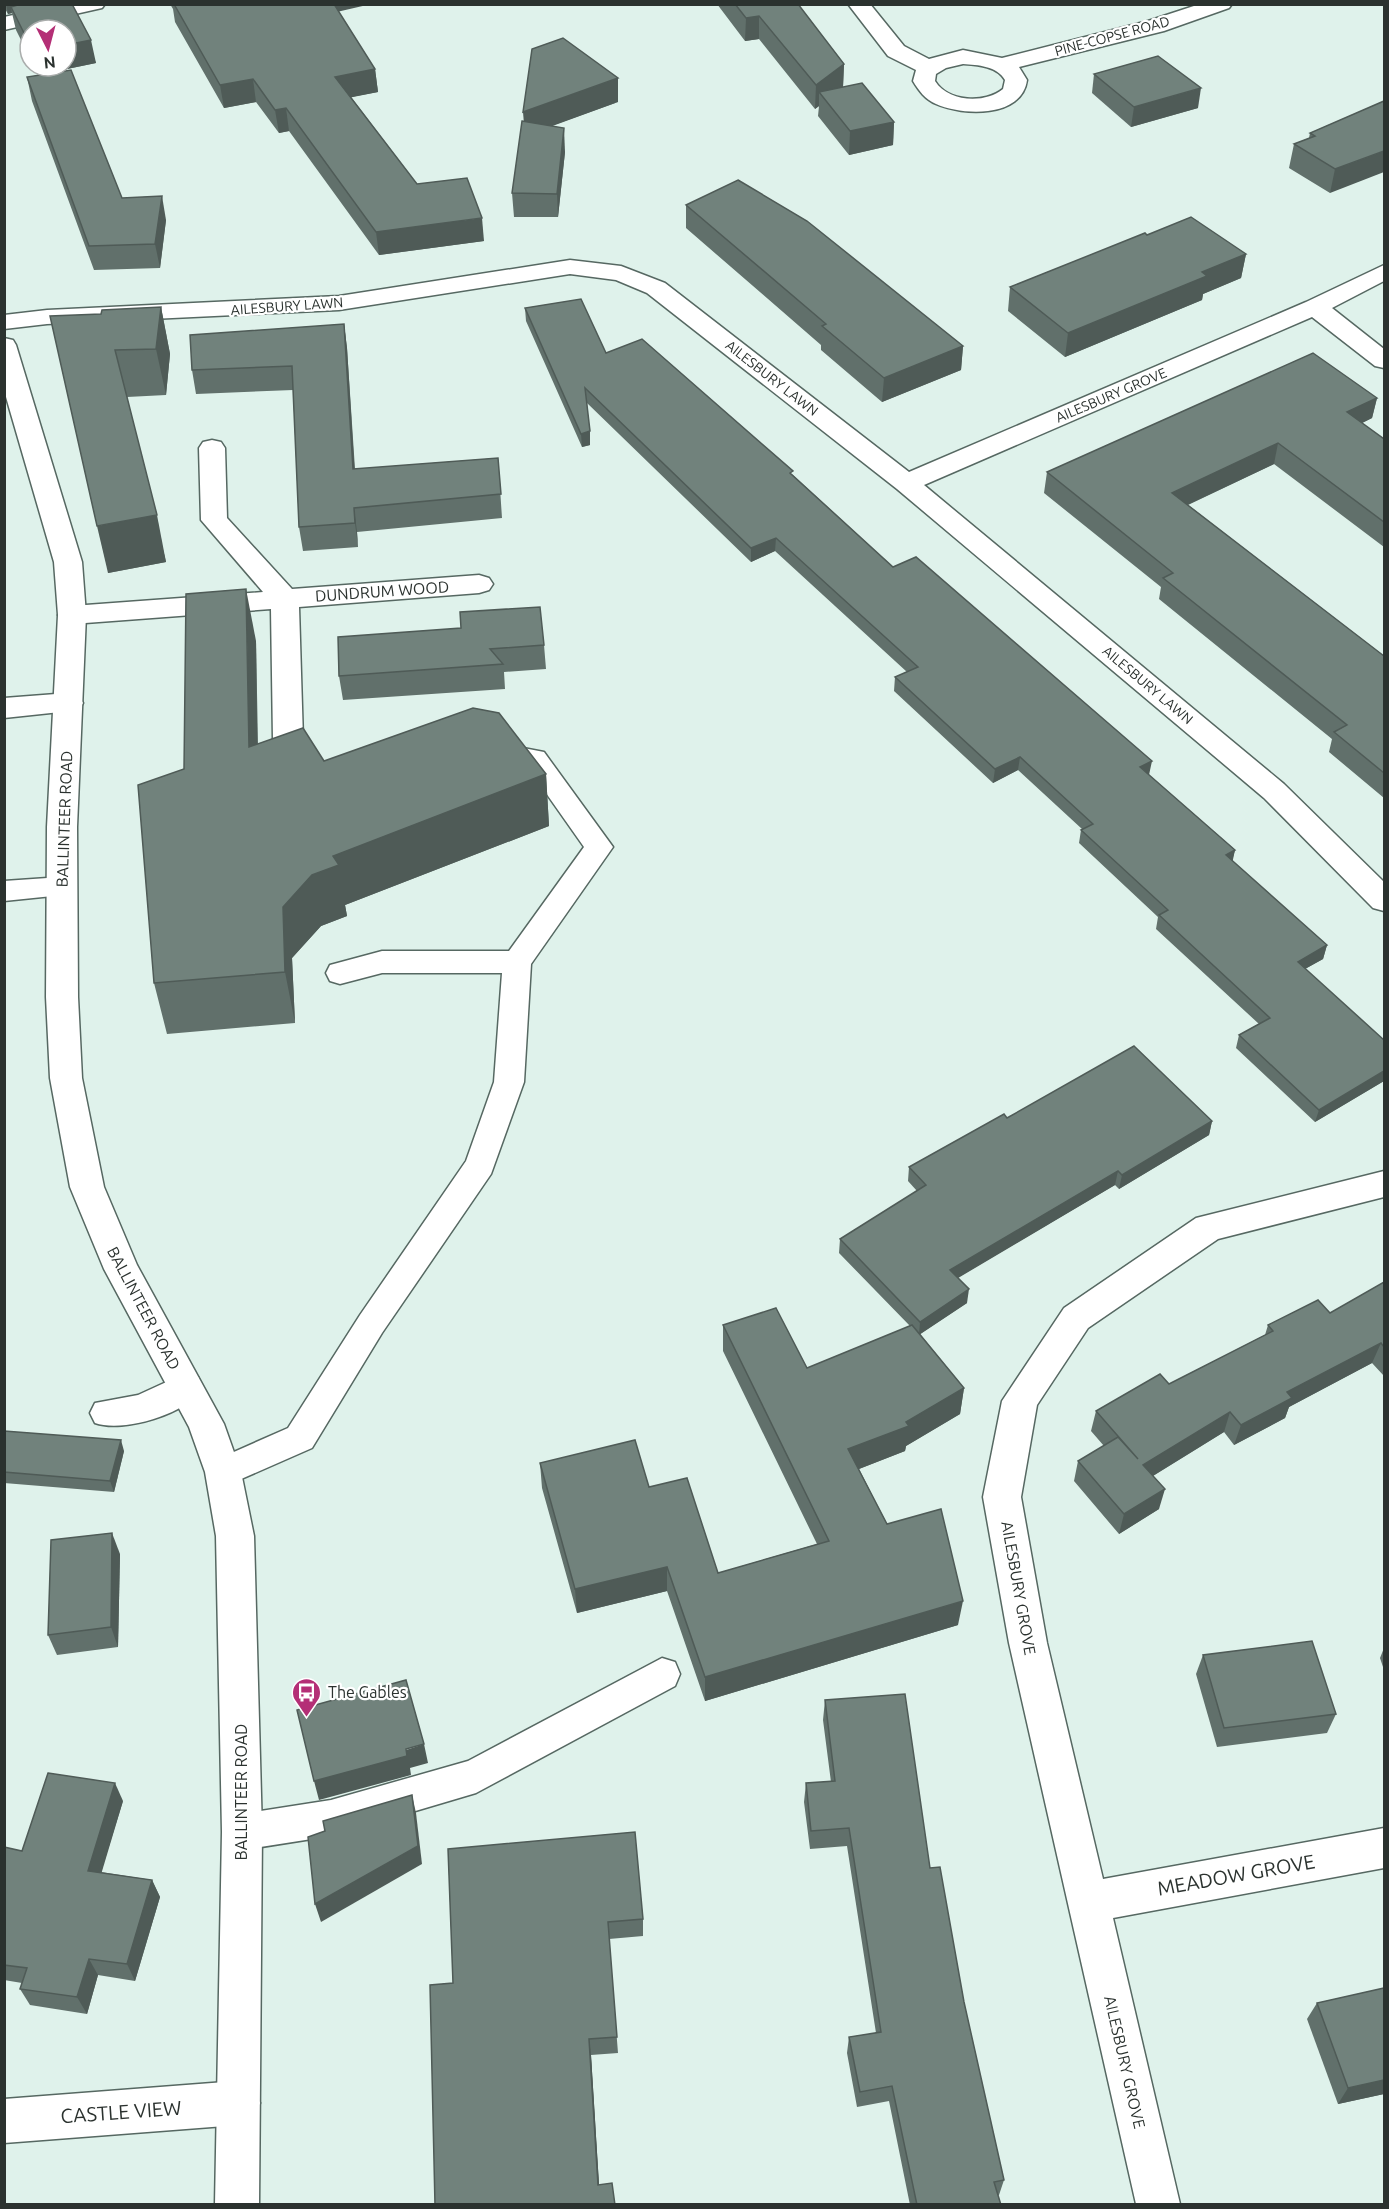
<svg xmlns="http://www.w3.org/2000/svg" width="1389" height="2209" font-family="Ubuntu,sans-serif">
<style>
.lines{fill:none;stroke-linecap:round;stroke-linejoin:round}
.service-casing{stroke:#566862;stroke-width:3}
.minor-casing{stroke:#566862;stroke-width:3}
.tertiary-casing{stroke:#566862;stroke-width:3}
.service{fill:#fff;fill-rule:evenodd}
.minor{fill:#fff;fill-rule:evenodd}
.tertiary{fill:#fff;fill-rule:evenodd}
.wall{fill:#61706b}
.shaded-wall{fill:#4f5b57}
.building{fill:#71827c;stroke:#4f5b57;stroke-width:1.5}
.labels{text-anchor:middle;stroke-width:4.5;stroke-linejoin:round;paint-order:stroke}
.far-street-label{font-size:14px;fill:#2b322f;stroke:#fff}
.street-label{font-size:16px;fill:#2b322f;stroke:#fff}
.poi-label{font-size:16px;fill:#2b322f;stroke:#fff;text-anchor:start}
.near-street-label{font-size:20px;fill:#2b322f;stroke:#fff}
</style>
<rect width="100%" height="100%" fill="#dff2eb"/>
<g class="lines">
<defs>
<g id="service">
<path d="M492,742l52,10 69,95 -82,117 -7,118 -33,92 -109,159 -70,115 -89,39 -12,-5 -5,-10 5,-10 77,-34 72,-113 106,-154 28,-79 8,-109h-120l-42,11 -10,-3 -4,-8 4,-8 52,-14h127l75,-104 -57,-81 -44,-9 -4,-6 4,-6z"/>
<path d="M62,877l10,3 4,7 -4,7 -68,7v-20z"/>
<path d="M186,1373l12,4 4,10c-13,27 -79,46 -107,36l-5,-10 5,-10 43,-8z"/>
<path d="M662,1658l13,4 5,12 -5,12 -199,107 -145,43 -89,14 -13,-5 -6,-13 6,-13 13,-5 89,-14 137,-39z"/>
</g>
<g id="minor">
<path d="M64,4h41l-3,4 -98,22v-13z"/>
<path d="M848,4h22l34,42 25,13 34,-9 39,8 146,-37 52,-17h32l-3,4 -65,23 -145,36 8,13c-5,38 -64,36 -91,24 -11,-5 -17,-13 -23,-23l3,-11 -28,-14zM963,64c15,1 34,2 42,16l-2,9c-18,15 -55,13 -68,-8l1,-7 10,-6z"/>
<path d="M570,260l51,6 44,17 244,189 397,-170 78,-37v16l-52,27 52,41v19l-9,-2 -63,-49 -388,168 360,299 100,98v29l-11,-3 -109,-110 -367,-309 -250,-196 -31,-13 -46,-6 -231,36 -292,14 -43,5v-14l43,-5 292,-14z"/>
<path d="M212,440l9,2 4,6 2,70 65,71 187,-14 10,3 4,6 -4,6 -10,3 -180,14 4,133 -5,7 -10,3 -10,-3 -5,-7 -2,-131 -199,15 -10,-3 -4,-6 4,-6 10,-3 191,-14 -62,-72 -2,-72 4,-6z"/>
<path d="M69,693l10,3 4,7 -4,7 -75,8v-20z"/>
<path d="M1384,1171v26l-166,42 -130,89 -51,77 -16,92 26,146 56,236 281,-51v40l-271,50 67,286h-44l-127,-561 -26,-146 19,-96 62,-93 132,-90z"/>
<path d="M238,2081l15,7 7,15 -7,15 -15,7 -234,18v-44z"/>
</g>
<path id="tertiary" d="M4,338l9,2 3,5 66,217 4,53 -9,212 1,170 4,81 22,109 33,78 87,159 17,48 13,64 8,296 -3,372h-44l7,-372 -6,-296 -11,-64 -16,-45 -85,-158 -34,-82 -20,-109 -4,-81 1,-170 11,-212 -4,-53 -50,-172z"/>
</defs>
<use href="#service" class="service-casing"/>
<use href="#minor" class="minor-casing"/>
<use href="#tertiary" class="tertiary-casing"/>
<use href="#service" class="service"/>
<use href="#minor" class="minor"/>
<use href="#tertiary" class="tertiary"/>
</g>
<g class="wall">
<path d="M4,4h68l24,59 -58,12 -4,-9h32l-36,-36v28l-14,-28 -4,-17 -4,1 -4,-7z"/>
<path d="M170,4h197l-29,7 37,58 3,23 -27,5 66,87 67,57 -105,14 -90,-124 -10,2 -23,-31 -32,6 -49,-86 -2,-13z"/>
<path d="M717,4h81l46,60 -1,23 -1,1 52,34 -1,23 -44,10 -31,-39 1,-10 -4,3 -56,-70 -14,2z"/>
<path d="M1094,74l104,34 -67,19 -39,-34z"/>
<path d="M27,77l95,121 44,22 -6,48 -66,2 -62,-169z"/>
<path d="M1384,101l-54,92 -41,-25 5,-24 15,-6 1,-5z"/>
<path d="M618,102l-67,24 14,26 -7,65h-44l-2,-24 12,-72z"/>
<path d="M686,205l277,141 -2,24 -79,32 -61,-52v-5l-135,-117z"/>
<path d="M1147,235l99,19 -5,24 -38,16 -1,6 -137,57 -57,-46 2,-24z"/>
<path d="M161,307l9,47 -4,41 -39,2 39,165 -58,11 -7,-259z"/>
<path d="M525,308l81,45 187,122 100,92 256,208 86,75 -3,11 95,84 -4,14 -18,10 79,71v41l-69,41 -79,-74 3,-13 20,-11 -103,-95 2,-12 -79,-74 2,-13 1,-1 -64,-59 -25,13 -99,-92 1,-14 12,-5 -132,-121 -24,11 -164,-159 3,42 -8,2 -56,-126z"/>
<path d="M344,324l3,24 8,121 143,-11 4,60 -145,14 1,15 -55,4 -4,-24 -6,-137 -97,4 -4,-24z"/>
<path d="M1377,398l-5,20 -10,5 22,16v108l-110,-83 -86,41 196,151v142l-55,-46 3,-13 -173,-140 2,-12 -117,-94 3,-21z"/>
<path d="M338,637l206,8 2,24 -42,3 1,17 -162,11 -4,-24z"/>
<path d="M256,641l2,103 66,17 222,13 3,52 -204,79 2,11 -26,10 -29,32 3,65 -128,11 -13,-51 30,-214z"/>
<path d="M1007,1118l205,3 -3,14 -90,54 -4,-4 -158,93 10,25 -47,31 44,54 -4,26 -54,32 -1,5 -46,18 28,55 71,101 -253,76 -38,-110 -90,22 -35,-125 -2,-25 109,24 69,86 99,-29 -94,-193v-26l84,43 103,-42 -71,-73 1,-14 77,-48 -9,-10 1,-14z"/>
<path d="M1384,1282v94l-12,-13 -83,44 -4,11 -51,27 -10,-13 -71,44 6,33 -40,25 -45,-53 4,-20 26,-15 -13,-15 5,-20 73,-27 96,-49 3,-10 62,-12z"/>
<path d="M4,1431l120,20 -10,41 -110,-9z"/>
<path d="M120,1554l-2,93 -61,8 -9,-20z"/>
<path d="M1384,1648v22l-4,-12z"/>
<path d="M1203,1655l133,59 -9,19 -110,14 -21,-73z"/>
<path d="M825,1700l105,168 34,134 40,178 -5,15h-1l3,10h-91l-21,-104 -32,6 -10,-54 2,-16 27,-4 -29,-187 -37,3 -6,-47 2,-19 25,-1 -8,-62z"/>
<path d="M123,1801l-22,71 51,8 8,17 -25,84 -37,-6 -11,39 -57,-9 -10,-16 2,-6 -18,-3v-133l18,4z"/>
<path d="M448,1849l195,70v17l-34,3 9,114 -27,2 8,130 16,20h-180l18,-222z"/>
<path d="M1384,1988v106l-46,10 -31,-85 10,-16z"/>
</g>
<g class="shaded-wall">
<path d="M6,4h45l-40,3 1,6 -4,1z"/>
<path d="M327,4h40v1l-39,9z"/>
<path d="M759,16v23l-14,2 1,-23z"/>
<path d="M91,40l5,23 -58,12 -1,-9h29v-21z"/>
<path d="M844,64l-1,23 -18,13 -6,-8v14l-4,3 1,-24z"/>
<path d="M375,69l3,23 -40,8 -3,-23z"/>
<path d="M618,78v24l-93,34 -2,-24z"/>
<path d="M253,79l3,23 -32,6 -4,-23z"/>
<path d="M1201,88l-3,20 -67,19 3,-20z"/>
<path d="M286,108l3,23 -10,2 -4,-23z"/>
<path d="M894,122l-1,23 -44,10 1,-24z"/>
<path d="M564,128l1,24 -7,65 -1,-23z"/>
<path d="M1384,151v21l-54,21 5,-24z"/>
<path d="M162,196l4,24 -6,48 -5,-24z"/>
<path d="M482,218l2,23 -105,14 -3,-23z"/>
<path d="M1246,254l-5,24 -38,16 -1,6 -137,57 3,-24 134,-61z"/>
<path d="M161,307l9,47 -4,41 -10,-46z"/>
<path d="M344,324l3,24 9,145 -3,-24z"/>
<path d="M963,346l-2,24 -79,32 2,-24z"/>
<path d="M1377,398l-5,20 -30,15 5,-21z"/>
<path d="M590,431v14l-8,2 -1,-13z"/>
<path d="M1278,443l-4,21 -106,50 4,-21z"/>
<path d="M354,508l3,24 1,15 -3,-24z"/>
<path d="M157,515l9,47 -58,11 -11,-47z"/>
<path d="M776,538l-1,13 -24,11v-14z"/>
<path d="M246,589l10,52 2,158 -9,-52z"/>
<path d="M1020,757l-2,13 -25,13 2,-14z"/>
<path d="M1152,761l-3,14 -9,-8z"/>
<path d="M546,774l3,52 -204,79 2,11 -26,10 -29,32 3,65 -10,-51 -2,-65 29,-32 21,-19z"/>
<path d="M1235,850l-3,14 -6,-9z"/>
<path d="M1327,945l-4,14 -29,16 4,-13z"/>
<path d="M1384,1071v10l-69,41 4,-12z"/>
<path d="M1212,1121l-3,14 -90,54 3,-14z"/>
<path d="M1118,1171l-3,14 -167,99 2,-14z"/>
<path d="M969,1289l-2,14 -48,32 1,-13z"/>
<path d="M1381,1343l-9,20 -83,44 -4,11 -51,27 7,-20 46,-33z"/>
<path d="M964,1388l-4,26 -54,32 -1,5 -59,23 2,-25 58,-27z"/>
<path d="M1230,1412l-6,20 -86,53 5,-20z"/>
<path d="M121,1440l3,11 -10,41 -4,-11z"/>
<path d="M1165,1489l-6,20 -40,25 5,-20z"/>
<path d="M112,1533l8,21 -2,93 -7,-20z"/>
<path d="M667,1567v24l-90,22 -2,-24z"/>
<path d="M963,1601l-5,24 -253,76v-24z"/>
<path d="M424,1744l4,19 -18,5 1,7 -92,25 -5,-19z"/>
<path d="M115,1783l8,18 -26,87 -9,-17z"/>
<path d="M412,1795l4,18 6,51 -101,58 -6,-18z"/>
<path d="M152,1880l8,17 -25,84 -8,-17z"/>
<path d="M89,1959l9,16 -11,39 -10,-17z"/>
<path d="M589,2039l2,16 9,145 -2,-15z"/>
<path d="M1384,2080v14l-46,10 10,-16z"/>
</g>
<g class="building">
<path d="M21,4h51l19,36 -25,5v-15h-36v15l-19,-38z"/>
<path d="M174,4h160l41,65 -40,8 82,107 50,-6 15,40 -106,14 -90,-124 -11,2 -22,-31 -33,6z"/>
<path d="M735,4h63l46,60 -28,21 -57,-69 -13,2z"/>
<path d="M563,38l55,40 -95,34 9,-63z"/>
<path d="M1158,56l43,32 -67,19 -40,-33z"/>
<path d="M71,70l51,128 40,-2 -7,48 -66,2 -62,-169z"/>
<path d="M862,83l32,39 -44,9 -31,-39z"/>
<path d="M1384,101v50l-49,18 -41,-25 21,-8 -5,-3z"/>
<path d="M522,121l42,7 -7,66 -45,-1z"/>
<path d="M738,180l69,41 156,125 -79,32 -62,-52 4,-2 -140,-119z"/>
<path d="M1191,217l55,37 -44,18 5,4 -139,57 -58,-46 135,-54 2,2z"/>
<path d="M581,299l25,54 36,-14 151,132 -3,2 103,94 23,-10 236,204 -12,6 95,83 -9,5 101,90 -29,17 86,78v31l-65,39 -80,-75 31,-17 -111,-103 9,-5 -87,-80 12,-6 -73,-67 -25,12 -100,-92 23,-10 -142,-129 -25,10 -166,-160 5,43 -9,3 -56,-126z"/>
<path d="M161,307l-5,42 -41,1 42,165 -60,11 -47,-210 51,-2 1,-4z"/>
<path d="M344,324l9,145 145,-11 3,36 -147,14 1,15 -56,4 -7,-161 -100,4 -2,-35z"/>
<path d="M1313,353l64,45 -30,14 37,27v83l-106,-79 -106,50 212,163v117l-50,-41 13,-7 -184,-147 10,-5 -126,-101z"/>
<path d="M246,589l3,158 54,-19 21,33 149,-53 26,5 47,61 -213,82 6,9 -27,10 -29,32 2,65 -131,11 -16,-198 46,-16 2,-175z"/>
<path d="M540,607l4,38 -54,4 13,15 -164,12 -1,-39 123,-9 -1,-16z"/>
<path d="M1134,1046l78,75 -90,54 -4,-4 -168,99 19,19 -49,33 -80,-83 86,-54 -17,-18 95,-53 3,4z"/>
<path d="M1384,1282v65l-3,-4 -94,49 5,6 -51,27 -11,-13 -87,53 22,24 -41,25 -46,-53 40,-24 20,22 -42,-48 64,-37 9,10 104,-53 -5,-6 50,-25 12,13z"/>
<path d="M776,1308l31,60 105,-43 52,63 -58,34 3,4 -61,23 39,75 54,-15 22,92 -258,76 -38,-110 -92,22 -35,-126 95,-23 14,47 38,-9 31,95 111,-32 -106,-216z"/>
<path d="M4,1431l117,9 -11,41 -106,-9z"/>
<path d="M112,1533l-1,94 -63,8 3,-95z"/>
<path d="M1312,1641l24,73 -112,14 -21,-73z"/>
<path d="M406,1680l18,64 -18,5 1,7 -93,25 -17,-71z"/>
<path d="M905,1694l25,174 10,-1 24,135 40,178 -10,2 7,23h-84l-25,-119 -32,6 -11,-55 32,-5 -32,-204 -38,3 -5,-48 29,-2 -10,-81z"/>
<path d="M48,1773l67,10 -27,88 64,9 -25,84 -38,-5 -12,38 -57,-8 7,-21 -23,-3v-118l18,4z"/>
<path d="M412,1795l6,51 -103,58 -7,-67 17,-6 -2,-10z"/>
<path d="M635,1832l8,87 -35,3 9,115 -28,2 9,146 14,-2 3,22h-180l-5,-220 23,-2 -5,-134z"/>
<path d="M1384,1988v92l-36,8 -31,-85z"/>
</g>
<defs>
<symbol id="bus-pin" viewBox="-11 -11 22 30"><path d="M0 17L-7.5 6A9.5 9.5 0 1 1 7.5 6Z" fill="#b42f76" stroke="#fff"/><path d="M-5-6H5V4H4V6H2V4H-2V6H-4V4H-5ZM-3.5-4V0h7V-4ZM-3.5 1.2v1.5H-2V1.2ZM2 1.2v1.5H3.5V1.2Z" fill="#fff"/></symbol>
</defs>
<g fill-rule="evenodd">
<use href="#bus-pin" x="290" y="1676" width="33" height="45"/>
</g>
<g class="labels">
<g class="far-street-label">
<text transform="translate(1112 36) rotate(-15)" y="5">PINE-COPSE ROAD</text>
<text transform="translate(287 306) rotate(-4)" y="5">AILESBURY LAWN</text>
<text transform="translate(772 378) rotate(38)" y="5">AILESBURY LAWN</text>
<text transform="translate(1111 395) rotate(-23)" y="5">AILESBURY GROVE</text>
<text transform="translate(1148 685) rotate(40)" y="5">AILESBURY LAWN</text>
</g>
<g class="street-label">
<text transform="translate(382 591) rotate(-4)" y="6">DUNDRUM WOOD</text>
<text transform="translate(64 819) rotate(-88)" y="6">BALLINTEER ROAD</text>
<text transform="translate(144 1308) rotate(62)" y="6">BALLINTEER ROAD</text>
<text transform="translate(1019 1588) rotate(80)" y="6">AILESBURY GROVE</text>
<text transform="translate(241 1792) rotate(-90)" y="6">BALLINTEER ROAD</text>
<text transform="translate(1125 2062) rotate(77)" y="6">AILESBURY GROVE</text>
</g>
<g class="poi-label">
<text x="328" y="1698">The Gables</text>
</g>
<g class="near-street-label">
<text transform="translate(1236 1875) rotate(-10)" y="7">MEADOW GROVE</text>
<text transform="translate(121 2112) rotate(-4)" y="7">CASTLE VIEW</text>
</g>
</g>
<rect width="1389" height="2209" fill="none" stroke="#2b322f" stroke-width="12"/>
<g transform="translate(48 48) rotate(174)"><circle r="28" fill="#ffffff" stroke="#aaadac" stroke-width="1.5"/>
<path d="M0-4.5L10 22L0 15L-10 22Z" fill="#b42f76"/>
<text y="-9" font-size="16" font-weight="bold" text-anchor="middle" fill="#2b322f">N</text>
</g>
</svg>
